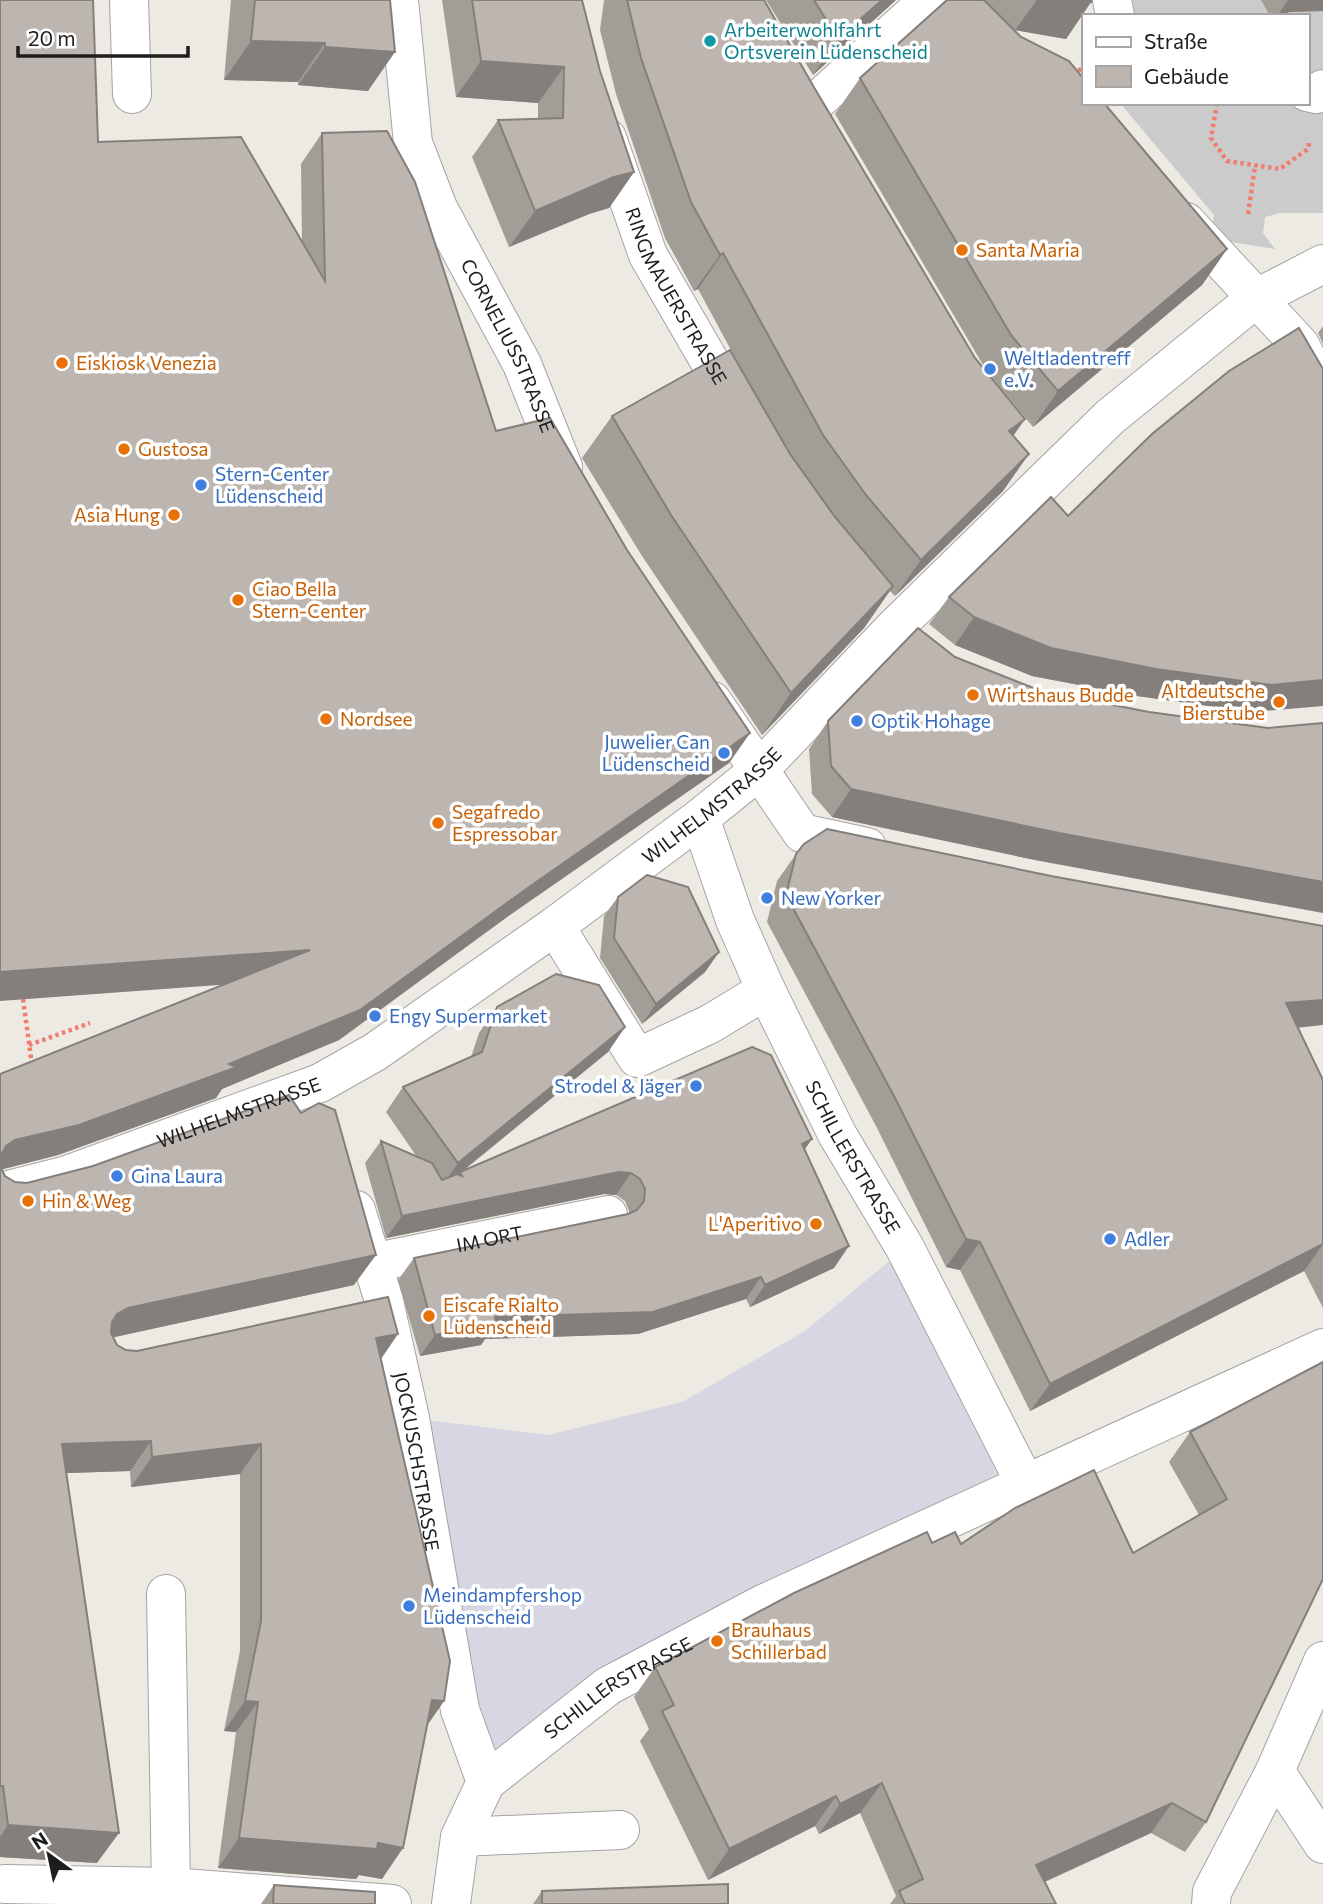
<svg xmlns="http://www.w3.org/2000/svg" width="1323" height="1904" font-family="Commissioner,sans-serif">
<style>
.religious{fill:#cbcbcb}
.plaza{fill:#d7d7e3}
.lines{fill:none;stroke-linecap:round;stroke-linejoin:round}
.minor-casing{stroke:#a4a4a4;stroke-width:40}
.path{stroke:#f17d71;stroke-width:4.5;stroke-dasharray:3.5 3.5;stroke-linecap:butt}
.minor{stroke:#fff;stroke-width:38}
.wall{fill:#a39d97}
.shaded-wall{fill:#847f7b}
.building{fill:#bdb6b0;stroke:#847f7b;stroke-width:2}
.culture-dot{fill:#0f9aa8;stroke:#fff;stroke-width:2.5}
.food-dot{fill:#e8710a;stroke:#fff;stroke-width:2.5}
.shop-dot{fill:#3f7fe0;stroke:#fff;stroke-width:2.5}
.labels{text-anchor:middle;stroke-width:7;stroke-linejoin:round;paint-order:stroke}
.culture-label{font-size:19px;fill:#0d838f;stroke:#fff;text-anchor:start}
.food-label{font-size:19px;fill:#c56008;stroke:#fff;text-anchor:start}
.street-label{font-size:19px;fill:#1d1d1d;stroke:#fff}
.shop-label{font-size:19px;fill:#366cbe;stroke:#fff;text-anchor:start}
</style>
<rect width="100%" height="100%" fill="#edeae3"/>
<path class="religious" d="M1127,0h196v213h-43l-15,4 -2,16 12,16 -50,-8 -12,-17 1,-9 -94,-112h187v-87h-181z"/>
<path class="plaza" d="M905,1248l121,237 -263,119 -277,178 -76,-364 138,17 134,-33 123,-71z"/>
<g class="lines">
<defs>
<g id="minor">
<path d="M129,0l3,94"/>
<path id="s1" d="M399,0l14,143 25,65 84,156 41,103"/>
<path d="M1112,0l3,16"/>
<path d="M1307,92l9,2 7,-5"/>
<path d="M806,111l123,-111"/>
<path id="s2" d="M607,138l41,117 88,152"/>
<path d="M1186,222l114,123 23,45"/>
<path d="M712,701l90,132 65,14"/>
<path id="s3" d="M700,818l35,102 31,70 71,144 68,114 121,237"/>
<path d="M555,926l82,132 73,-34 56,-34"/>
<path id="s4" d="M0,1192l64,-16 256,-93 55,-31 180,-126 145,-108 58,-47 137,-144 215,-210 145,-118 68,-35"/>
<path id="s5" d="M356,1210l28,91 26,117 50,292 26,72 -26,55 -9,67"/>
<path id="s6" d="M371,1263l237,-48"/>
<path d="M166,1594l5,293"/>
<path d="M1275,1771l48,73"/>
<path id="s7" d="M486,1782l122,-96 155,-82 560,-256"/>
<path d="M460,1837l160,-7"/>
<path d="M4,1884l167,3 221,17"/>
<path d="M1211,1904l1,-12 63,-121 48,-110"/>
</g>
</defs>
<use href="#minor" class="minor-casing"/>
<g class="path">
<path d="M1072,74l11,-6"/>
<path d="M1217,103l-6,35 16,23 53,8 28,-20 1,-6"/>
<path d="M1248,214l7,-48"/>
<path d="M23,999l9,66"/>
<path d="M29,1045l61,-22"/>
</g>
<use href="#minor" class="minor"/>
</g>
<g class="wall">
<path d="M231,0h159l-22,91 -70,-6v-3l-74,-2z"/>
<path d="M442,0h140l18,71 34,101 -25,36 -20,6 -80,33 -37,-90 26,-37 40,-1v-16l-82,-6z"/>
<path d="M604,0h160l51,89 160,269 50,61 -12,17 -10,55 -108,105 -5,-5 -26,37 -102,107 -120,-179 -60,-98 30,-42 133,-40 -47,-87 -4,2 -29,-53 -49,-144 -16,-64z"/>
<path d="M766,0h130l-83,75z"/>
<path d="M947,0h144v2l-25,37 -51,-9 -12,-11 224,230 -25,36 -169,142 -47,-57 -151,-256 25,-36z"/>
<path d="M1261,0h62v11l-34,1 -6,4h-13z"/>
<path d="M322,133l174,298 131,119 123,183 -21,30 -222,154 -168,123 -117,49 -6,9 -158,57 -56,14 3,7 10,6 339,103 -241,52 4,8 9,5 255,9 63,342 -17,25 -45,153 -23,-4 -3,4 -138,-11 18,-136 -12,-1 16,-80v-177l-109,13 -1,-16 -64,2 31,390 -97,-6v-783l222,-89 -124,-843 204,100 -1,-78z"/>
<path d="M1323,326v18l-5,-11z"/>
<path d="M1068,516l184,196 -115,-16 -105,-20 -77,-31 -26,-21 20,-27z"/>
<path d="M828,721l212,140 -208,-44 -20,-23 -3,-45z"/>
<path d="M796,854l255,22 247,152 25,52v228l-19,-37 -274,140 -70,-141 -14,-3 -70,-141 -109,-204 10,-41z"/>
<path d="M618,897l101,55 -14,20 -63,52 -42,-66 4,-42z"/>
<path d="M497,1007l128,20 -17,25 -146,120 350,-33 -8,11 30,118 -84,39 -4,-8 -108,35 -153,5 -4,6 -61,11 -22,-76 16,-22 215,-44v-3l-4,-10 -9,-6 -12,-1 -218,44 -21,-75 16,-22 36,16 -31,-45 17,-25 68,-30 8,-24z"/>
<path d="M1323,1362l-117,460 -21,30 -34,-19 -106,49 11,22h-166l6,-8 -36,-83 -41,21 -4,-8 -107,54 -68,-139 9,-12 -15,-32 21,-30 277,-124 201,10 66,-38 -30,-53 21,-30z"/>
<path d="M274,1885l101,19h-114z"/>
<path d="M542,1891l186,13h-195z"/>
</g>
<g class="shaded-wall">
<path d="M882,0h14l-83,75 25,-36z"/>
<path d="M1037,0h39l15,2 -25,37 -51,-9z"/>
<path d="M1288,0h35v11l-34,1 -6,4h-6z"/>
<path d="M251,41l74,2 -27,39 -74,-2z"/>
<path d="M325,47l70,5 -27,39 -70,-6z"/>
<path d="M481,61l83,6 -26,36 -82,-6z"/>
<path d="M634,172l-25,36 -20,6 -80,33 26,-36 79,-34z"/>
<path d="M1227,249l-25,36 -169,142 25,-36z"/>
<path d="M723,253l-25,36 -4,2 26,-36z"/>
<path d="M1025,419l-26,37 10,-25z"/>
<path d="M1029,454l-26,37 -108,105 26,-36z"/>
<path d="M893,586l-29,42 -102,107 29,-42z"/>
<path d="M974,617l349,63v26l-71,6 -115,-16 -105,-20 -77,-31z"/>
<path d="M750,733l-21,30 -222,154 -168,123 -117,49 -6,9 -158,57 -58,15v-16l6,-8 9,-6 214,-76 300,-177z"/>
<path d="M851,789l472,93v31l-283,-52 -208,-44z"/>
<path d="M310,950l-22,30 -288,21v-29z"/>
<path d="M719,952l-14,20 -63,52 14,-20z"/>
<path d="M1323,1000v25l-56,6 19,-28z"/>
<path d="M625,1027l-17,25 -168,137 18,-26z"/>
<path d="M812,1139l-16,22 6,-17z"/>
<path d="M619,1172l12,1 -15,22 -12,-1 -218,44 16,-22z"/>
<path d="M966,1239l14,3 -20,28 -14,-3z"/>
<path d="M1323,1244l-19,27 -274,140 20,-27z"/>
<path d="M849,1246l-15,22 -84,39 15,-22z"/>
<path d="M376,1255l-22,30 -248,54 -10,5 21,-30 11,-6z"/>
<path d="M761,1277l-15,22 -108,35 -153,5 -4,6 -61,11 15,-21 60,-18z"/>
<path d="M398,1334l-21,31 -1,-27z"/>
<path d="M151,1441l-21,30 -90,3 22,-30z"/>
<path d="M261,1444l-21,30 -109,13 21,-30z"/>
<path d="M432,1700l12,1 -22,31z"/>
<path d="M245,1701l13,1 -22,30 -12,-1z"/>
<path d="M882,1783l-22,30 -41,21 21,-30z"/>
<path d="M836,1796l-21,30 -107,54 21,-31z"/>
<path d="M1172,1803l-21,30 -136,62 21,-30z"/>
<path d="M8,1825l111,8 -22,30 -97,-6v-20z"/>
<path d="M239,1838l139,5 25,5 -21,31 -23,-4 -3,4 -138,-11z"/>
</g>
<g class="building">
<path d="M0,0h93l5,142 143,-5 84,144 -3,-148 65,-2 28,51 81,249 54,-13 77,132 123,183 -221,154 -169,123 -131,54 8,3 -158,58 -64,15 -9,6 -5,9 -1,11 5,10 10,6 12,1 66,-17 196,-71 12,18 18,-10 16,7 41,145 -248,53 -11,6 -5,8 -1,11 6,12 9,5 11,1 251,-54 10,37 -22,4 74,323 -6,40 -12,-1 -29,148 -25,-5 -1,6 -138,-11 19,-136 -13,-1 16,-80v-177l-109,13 -1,-16 -89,3 57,389 -111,-8 -5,-39h-3v-712l310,-124 -310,22z"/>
<path d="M255,0h135l5,52 -70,-5v-4l-74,-2z"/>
<path d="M472,0h110l18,71 34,101 -20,5 -79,34 -37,-91 65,-2 1,-51 -83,-6z"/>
<path d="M627,0h137l51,89 160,269 50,61 -16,12 20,23 -108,106 -55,-65 -43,-60 -100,-182 -3,2 -29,-53 -50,-144z"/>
<path d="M814,0h68l-44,39z"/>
<path d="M947,0h37l37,37 48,24 14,17v25h21l123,146 -169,142 -47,-56 -151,-257z"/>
<path d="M1076,0h15v2z"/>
<path d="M1299,328l24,41v311l-52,5 -115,-16 -105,-21 -77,-31 -25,-20 102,-100 17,19 84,-82 77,-63z"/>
<path d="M730,350l60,104 45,63 58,69 -102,107 -120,-178 -59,-99z"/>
<path d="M918,628l37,29 86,34 108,21 119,16 55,-5v159l-264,-49 -208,-44 -20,-23 -3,-45z"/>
<path d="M827,829l224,47 272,50v74l-37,3 37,77v164l-273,140 -70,-142 -14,-3 -71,-141 -109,-203 10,-41 8,-10z"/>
<path d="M647,875l41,12 31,65 -63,52 -42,-66 4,-41z"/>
<path d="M556,974l43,11 26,42 -167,136 -55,-76 79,-35 15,-45z"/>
<path d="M752,1047l19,8 41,84 -10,5 47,102 -84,39 -4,-8 -108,35 -158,5 1,6 -61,12 -21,-77 214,-44 9,-4 7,-9 1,-12 -5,-10 -9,-6 -12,-1 -217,44 -21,-75 51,22 10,17 15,-6 5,2 -2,-4z"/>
<path d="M1323,1362v217l-117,243 -34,-19 -136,62 20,39h-151l-6,-13 24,-12 -41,-96 -42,21 -4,-8 -107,53 -67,-138 12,-6 -19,-38 139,-74 133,-61 5,11 23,-11 6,12 54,-36 79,-38 39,83 94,-54 -37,-67z"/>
<path d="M728,1884v20h-186v-13z"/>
<path d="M274,1885l101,7v12h-102z"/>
</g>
<circle class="culture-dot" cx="710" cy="41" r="7"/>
<g class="food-dot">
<circle cx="962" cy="250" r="7"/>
<circle cx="62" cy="363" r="7"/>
<circle cx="124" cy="449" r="7"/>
<circle cx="174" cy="515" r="7"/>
<circle cx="238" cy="600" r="7"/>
<circle cx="973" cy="695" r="7"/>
<circle cx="1279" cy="702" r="7"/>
<circle cx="326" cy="719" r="7"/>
<circle cx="438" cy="823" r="7"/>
<circle cx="28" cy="1201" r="7"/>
<circle cx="816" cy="1224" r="7"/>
<circle cx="429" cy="1316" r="7"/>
<circle cx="717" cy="1641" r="7"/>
</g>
<g class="shop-dot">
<circle cx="990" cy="369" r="7"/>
<circle cx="201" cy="485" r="7"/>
<circle cx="857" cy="721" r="7"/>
<circle cx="724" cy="753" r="7"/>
<circle cx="767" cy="898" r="7"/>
<circle cx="375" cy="1016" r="7"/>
<circle cx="696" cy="1086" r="7"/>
<circle cx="117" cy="1176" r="7"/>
<circle cx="1110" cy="1239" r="7"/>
<circle cx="409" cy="1606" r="7"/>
</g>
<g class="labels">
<g class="culture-label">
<text x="724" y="37">Arbeiterwohlfahrt<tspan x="724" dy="22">Ortsverein Lüdenscheid</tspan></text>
</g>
<g class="food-label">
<text x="976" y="257">Santa Maria</text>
<text x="76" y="370">Eiskiosk Venezia</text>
<text x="138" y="456">Gustosa</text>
<text x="160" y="522" text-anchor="end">Asia Hung</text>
<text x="252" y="596">Ciao Bella<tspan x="252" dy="22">Stern-Center</tspan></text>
<text x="1265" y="698" text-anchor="end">Altdeutsche<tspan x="1265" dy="22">Bierstube</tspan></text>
<text x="987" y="702">Wirtshaus Budde</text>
<text x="340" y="726">Nordsee</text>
<text x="452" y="819">Segafredo<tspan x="452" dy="22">Espressobar</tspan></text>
<text x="42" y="1208">Hin &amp; Weg</text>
<text x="802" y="1231" text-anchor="end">L'Aperitivo</text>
<text x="443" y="1312">Eiscafe Rialto<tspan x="443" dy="22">Lüdenscheid</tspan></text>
<text x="731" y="1637">Brauhaus<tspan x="731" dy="22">Schillerbad</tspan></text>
</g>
<g class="street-label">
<text dy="7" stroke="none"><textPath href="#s2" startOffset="173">RINGMAUERSTRASSE</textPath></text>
<text dy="7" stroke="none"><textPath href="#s1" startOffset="368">CORNELIUSSTRASSE</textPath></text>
<text dy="7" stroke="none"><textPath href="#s4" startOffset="819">WILHELMSTRASSE</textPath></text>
<text dy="7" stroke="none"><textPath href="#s4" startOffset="252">WILHELMSTRASSE</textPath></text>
<text dy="7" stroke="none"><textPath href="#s3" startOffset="373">SCHILLERSTRASSE</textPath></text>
<text dy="7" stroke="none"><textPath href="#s6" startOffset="121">IM ORT</textPath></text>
<text dy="7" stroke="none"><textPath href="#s5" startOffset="259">JOCKUSCHSTRASSE</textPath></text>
<text dy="7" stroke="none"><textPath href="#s7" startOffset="163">SCHILLERSTRASSE</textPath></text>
</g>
<g class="shop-label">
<text x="1004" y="365">Weltladentreff<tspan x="1004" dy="22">e.V.</tspan></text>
<text x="215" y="481">Stern-Center<tspan x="215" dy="22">Lüdenscheid</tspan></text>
<text x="871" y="728">Optik Hohage</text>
<text x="710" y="749" text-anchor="end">Juwelier Can<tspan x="710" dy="22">Lüdenscheid</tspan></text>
<text x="781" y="905">New Yorker</text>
<text x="389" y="1023">Engy Supermarket</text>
<text x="682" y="1093" text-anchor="end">Strodel &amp; Jäger</text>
<text x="131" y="1183">Gina Laura</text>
<text x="1124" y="1246">Adler</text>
<text x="423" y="1602">Meindampfershop<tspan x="423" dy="22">Lüdenscheid</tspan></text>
</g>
</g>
<rect x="1082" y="14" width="228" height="91" fill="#ffffff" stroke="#a5a5a5" stroke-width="2"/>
<rect x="1096" y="37" width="35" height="10" fill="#ffffff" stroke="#a5a5a5" stroke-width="2"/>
<text x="1144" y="49" font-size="21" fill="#1d1d1d">Straße</text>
<rect x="1096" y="66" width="35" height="21" fill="#bdb6b0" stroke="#a5a5a5" stroke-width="2"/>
<text x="1144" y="84" font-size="21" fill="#1d1d1d">Gebäude</text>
<g transform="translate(49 1855) rotate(327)" stroke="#ffffff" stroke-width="5" paint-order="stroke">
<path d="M0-5L12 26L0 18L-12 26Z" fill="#1d1d1d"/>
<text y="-10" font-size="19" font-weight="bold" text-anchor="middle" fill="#1d1d1d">N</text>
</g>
<path d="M18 46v10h170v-10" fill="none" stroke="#1d1d1d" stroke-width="3.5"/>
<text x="28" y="46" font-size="21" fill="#1d1d1d" stroke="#ffffff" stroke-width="5" paint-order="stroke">20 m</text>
</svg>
